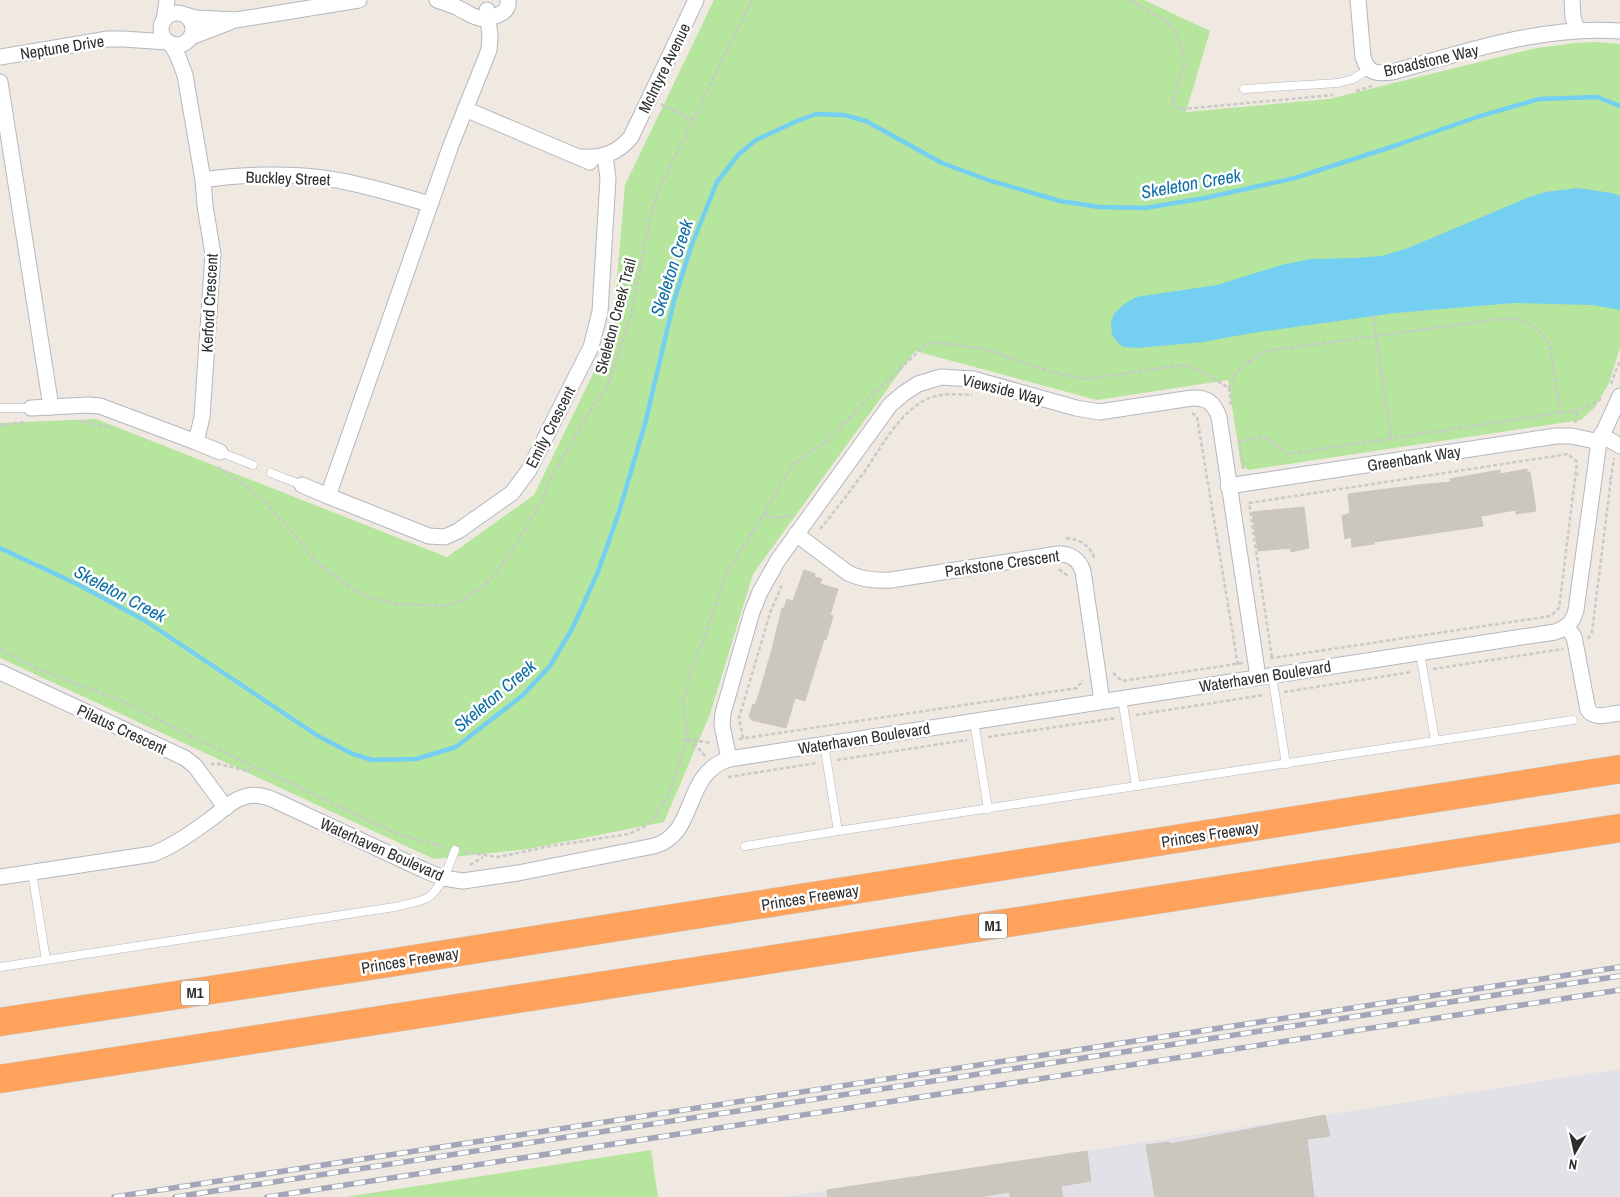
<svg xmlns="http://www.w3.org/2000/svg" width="1620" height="1197" font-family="'Archivo Narrow',sans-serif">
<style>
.industrial{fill:#e3e1e8}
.green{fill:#b6e59e}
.water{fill:#75cff0}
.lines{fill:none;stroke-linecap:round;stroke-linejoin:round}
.stream{stroke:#75cff0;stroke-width:4.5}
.building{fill:#cbc7bf;stroke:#cbc5ba}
.service-casing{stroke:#b4b7c1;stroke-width:9}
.minor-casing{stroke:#b4b7c1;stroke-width:17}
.motorway-casing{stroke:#c9c9c9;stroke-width:29}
.path{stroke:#c9c9c9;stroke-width:2.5;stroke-dasharray:4 2.5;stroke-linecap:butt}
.service{stroke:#fff;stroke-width:8}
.minor{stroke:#fff;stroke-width:15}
.motorway{stroke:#ffa35c;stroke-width:28}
.rail-casing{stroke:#a3a6b8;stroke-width:5.5}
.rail{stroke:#fff;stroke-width:4;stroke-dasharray:11;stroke-linecap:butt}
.labels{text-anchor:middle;stroke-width:5;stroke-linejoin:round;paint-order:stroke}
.shield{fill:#fff;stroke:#6d6d6d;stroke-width:1}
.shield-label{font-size:15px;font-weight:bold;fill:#2e2e2e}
.street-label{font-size:16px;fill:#2e2e2e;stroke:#fff}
.water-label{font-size:18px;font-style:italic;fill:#0d6fa3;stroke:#fff}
</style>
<rect width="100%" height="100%" fill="#efe9e1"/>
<path class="industrial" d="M1620,1069v128h-837l542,-82z"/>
<g class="green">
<path d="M714,0h430l66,31 -24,81 143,-13 207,-51 40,-5 20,-1 24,2v304l-11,35 -14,24 -14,13 -332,50 -8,-5 -13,-85 -131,20 -182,-49 -162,223 -43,140 -46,108 -136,27 -94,10 -434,-201v-235l96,-4 351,138 87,-62 78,-160 13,-150z"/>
<path d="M651,1150l7,47h-313z"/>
</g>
<path class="water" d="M1578,188l34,5 8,3v114l-27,-5 -79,-2 -119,10 -143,20 -49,9 -66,6 -13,-1 -5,-3 -7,-9 -1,-12 3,-9 9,-9 13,-8 81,-12 64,-20 30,-6 43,-1 28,-2 26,-8 119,-50 18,-6z"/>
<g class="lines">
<path class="stream" d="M0,548l79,37 65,35 174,116 35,18 19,6 44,-1 40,-12 67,-52 27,-29 23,-39 25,-55 21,-60 26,-88 29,-123 18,-57 25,-62 22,-28 17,-14 41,-19 19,-7 28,1 22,6 76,42 46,17 72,21 39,6 46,1 60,-10 90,-20 102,-33 80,-28 62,-18 58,-2 23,9"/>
</g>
<g class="building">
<path d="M1527,469v3h3l6,39 -20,3v-4l-35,6 2,10 -109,16v2l-22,3 -1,-10 -6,2 -3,-23 8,-3 -2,-19 70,-9 33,-3 -1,-3 50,-9v4z"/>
<path d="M1304,507l5,41 -18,4 -1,-4 -32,3 -6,-39z"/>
<path d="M804,570l11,4 -1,3 8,2 -2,5 18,5 -8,26 3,1 -7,24 -2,-1 -19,62 -10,-3 -9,30 -35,-8v-2l-2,-1 4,-13 2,1 4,-11 13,-45 10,-41 2,1 3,-10 6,2z"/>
<path d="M1325,1115l5,21 -23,3 7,58h-159l-9,-52 24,-3v2z"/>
<path d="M1087,1151l4,30 -30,5 2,11h-53l-1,-5 -30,5h-151l-1,-7z"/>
</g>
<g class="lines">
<defs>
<g id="service">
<path d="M1244,89l94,-6 15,-4 16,-10"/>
<path d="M0,408h31"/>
<path d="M220,452l33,13"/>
<path d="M271,473l31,12"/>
<path d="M1420,653l15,87"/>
<path d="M1272,675l14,89"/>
<path d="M1122,698l14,88"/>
<path d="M974,721l14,88"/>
<path d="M824,744l14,87"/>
<path d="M745,846l93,-15 735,-111"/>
<path d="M32,872l14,88"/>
<path d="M0,967l395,-60c10,-3 22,-4 32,-9 13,-6 23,-35 28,-48"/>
</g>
<g id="minor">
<path d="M437,0c8,3 16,5 23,9 14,7 20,14 38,6 7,-3 11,-7 10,-15"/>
<path d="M1358,0l5,57c5,17 14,17 29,15 74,-20 150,-47 228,-41"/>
<path d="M1572,0l1,17 4,13"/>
<path d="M487,10l3,26 -1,14 -38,95 -123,351 101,40 16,1 13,-6 54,-38 17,-23 62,-123 9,-35 8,-134 -3,-22"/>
<circle cx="177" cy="29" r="16"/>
<path d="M185,15l11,3 40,2 123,-20"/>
<path d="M164,21l3,-21"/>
<path d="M191,37l39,-15"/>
<path d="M0,57l108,-18h15l45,3"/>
<path d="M0,82l51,325 37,-2 12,1 96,36 6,-25 11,-163 -8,-48 -2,-26 -18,-105 -8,-21 -7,-11"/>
<path d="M465,109l125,53"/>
<path d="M581,157c21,1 36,-3 50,-20l65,-137"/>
<path d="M203,180c37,-6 90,-7 127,-1 34,5 67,16 100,25"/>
<path d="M31,408l20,-1"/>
<path d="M1601,435l19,11"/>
<path d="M196,442l24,10"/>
<path d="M302,485l26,11"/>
<path d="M1228,486l328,-50h16l27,6"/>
<path d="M796,534l52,39c14,7 28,8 43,7l167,-26c12,-1 21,6 25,17l19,130"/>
<path d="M1567,627l7,10 2,10 12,63c7,10 21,4 32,3"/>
<path d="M0,672l185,86 10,8 31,42"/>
<path d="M729,759l-7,-34 1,-12 29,-101 8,-20 18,-32 112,-155 14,-12 14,-9 23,-7 32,2 103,29 23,4 93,-14c15,-1 22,5 27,19l39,260"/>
<path d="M0,877l153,-23c22,-9 40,-22 59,-36 9,-7 18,-16 29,-20 11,-5 22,-3 33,2l150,70 19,8 20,3 55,-8 136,-27c44,-12 28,-72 75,-87l826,-127c12,-4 18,-10 21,-22l23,-168 21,-46"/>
</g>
<g id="motorway">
<path d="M0,1022l389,-59 1231,-194"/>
<path d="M0,1079l1620,-251"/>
</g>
</defs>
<use href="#service" class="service-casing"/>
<use href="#minor" class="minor-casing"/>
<use href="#motorway" class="motorway-casing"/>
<g class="path">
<path d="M1130,0l39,23 7,9 8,25v9l-6,21 -6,14 2,6 9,2 150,-14"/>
<path d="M1356,91l16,-5"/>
<path d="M661,104l31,16"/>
<path d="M1373,316l18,121"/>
<path d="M1611,384l9,-24"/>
<path d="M1229,388l2,18"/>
<path d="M1192,413l5,4 41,248"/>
<path d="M79,421l34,7"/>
<path d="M1575,423l3,-13"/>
<path d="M0,425l26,-3"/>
<path d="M1239,441l26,-4 23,17 290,-44 10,-4 13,-7"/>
<path d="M1238,442l1,-1 4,28"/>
<path d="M218,467l22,15 26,21 28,31 15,20 12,12 35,25 16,7 24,6 47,2 20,-6 19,-13 14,-14 17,-24 30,-50 5,-16 45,-77 15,-20 23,-71 21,-106 6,-18 94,-191"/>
<path d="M1575,474l6,1"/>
<path d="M1611,479l3,-21"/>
<path d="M763,514l10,4 19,-2"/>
<path d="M820,529c16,-19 30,-38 45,-58 16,-24 35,-59 62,-72 13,-6 30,-5 45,-4"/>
<path d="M1066,538c14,1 25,8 29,22"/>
<path d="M1059,569l9,7"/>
<path d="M1588,639l4,-7 19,-153h-2"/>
<path d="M0,649l38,20 89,34 55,29 216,102 47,13"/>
<path d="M1270,658h2l279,-42 8,-8 18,-146 -9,-8 -319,49 23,155"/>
<path d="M1433,669l130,-20"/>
<path d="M1113,673l9,8 121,-18"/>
<path d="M1284,692l128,-20"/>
<path d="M1136,715l128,-20"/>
<path d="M988,737l128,-19"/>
<path d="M743,738l-4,-20 31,-105 12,-28"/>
<path d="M739,739l338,-51 6,-8"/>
<path d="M705,756l-6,-7 -13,-10 26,4"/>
<path d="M837,760l130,-20"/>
<path d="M211,765l4,-2 33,8 5,-5"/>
<path d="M728,777l89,-14"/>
<path d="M464,852l34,5 53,-11 78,-12 17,-8 13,-15 11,-20 9,-27 8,-31 -5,-31 10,-31 35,-99 32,-50 33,-57 36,-25 37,-38 59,-56 8,-3h10l36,5 17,4 41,15 28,8 23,4 94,-14c20,3 31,13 48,23 8,-21 18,-26 37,-37l234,-32h16l13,5 13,9 8,12 10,68"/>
<path d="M470,865l13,-8"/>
</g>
<use href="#service" class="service"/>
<use href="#minor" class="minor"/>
<use href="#motorway" class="motorway"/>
<defs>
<g id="rail">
<path d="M114,1197l1506,-230"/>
<path d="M175,1197l1445,-221"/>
<path d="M267,1197l1353,-207"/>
</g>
</defs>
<use href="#rail" class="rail-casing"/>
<use href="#rail" class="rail"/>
</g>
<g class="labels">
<g class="shield">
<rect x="979" y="913.5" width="28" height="25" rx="4"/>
<rect x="181" y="980.5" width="28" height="25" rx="4"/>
</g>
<g class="shield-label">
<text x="993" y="931">M1</text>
<text x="195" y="998">M1</text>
</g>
<g class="street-label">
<text transform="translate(62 47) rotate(-9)" y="6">Neptune Drive</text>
<text transform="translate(1431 60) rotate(-13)" y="6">Broadstone Way</text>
<text transform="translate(664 68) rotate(-64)" y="6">McIntyre Avenue</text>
<text transform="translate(288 178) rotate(2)" y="6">Buckley Street</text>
<text transform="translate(209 303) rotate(-87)" y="6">Kerford Crescent</text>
<text transform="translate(615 316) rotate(-75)" y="6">Skeleton Creek Trail</text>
<text transform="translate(1003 389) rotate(14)" y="6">Viewside Way</text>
<text transform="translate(550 427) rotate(-63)" y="6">Emily Crescent</text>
<text transform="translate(1414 458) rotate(-9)" y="6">Greenbank Way</text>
<text transform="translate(1002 563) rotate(-8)" y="6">Parkstone Crescent</text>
<text transform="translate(1265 676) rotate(-9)" y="6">Waterhaven Boulevard</text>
<text transform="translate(122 729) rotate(25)" y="6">Pilatus Crescent</text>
<text transform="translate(864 738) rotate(-9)" y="6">Waterhaven Boulevard</text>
<text transform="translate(1210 834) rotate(-9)" y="6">Princes Freeway</text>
<text transform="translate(382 849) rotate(24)" y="6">Waterhaven Boulevard</text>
<text transform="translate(810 897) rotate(-9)" y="6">Princes Freeway</text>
<text transform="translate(410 960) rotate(-9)" y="6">Princes Freeway</text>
</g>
<g class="water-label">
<text transform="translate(1191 184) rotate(-10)" y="6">Skeleton Creek</text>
<text transform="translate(672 268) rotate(-72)" y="6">Skeleton Creek</text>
<text transform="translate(120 594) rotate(28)" y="6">Skeleton Creek</text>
<text transform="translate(495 696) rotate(-40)" y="6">Skeleton Creek</text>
</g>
</g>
<g transform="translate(1575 1152) rotate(189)" stroke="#ffffff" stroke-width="4" paint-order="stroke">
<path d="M0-4L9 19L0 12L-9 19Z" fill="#2e2e2e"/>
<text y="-8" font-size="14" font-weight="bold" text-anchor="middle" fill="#2e2e2e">N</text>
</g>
</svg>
